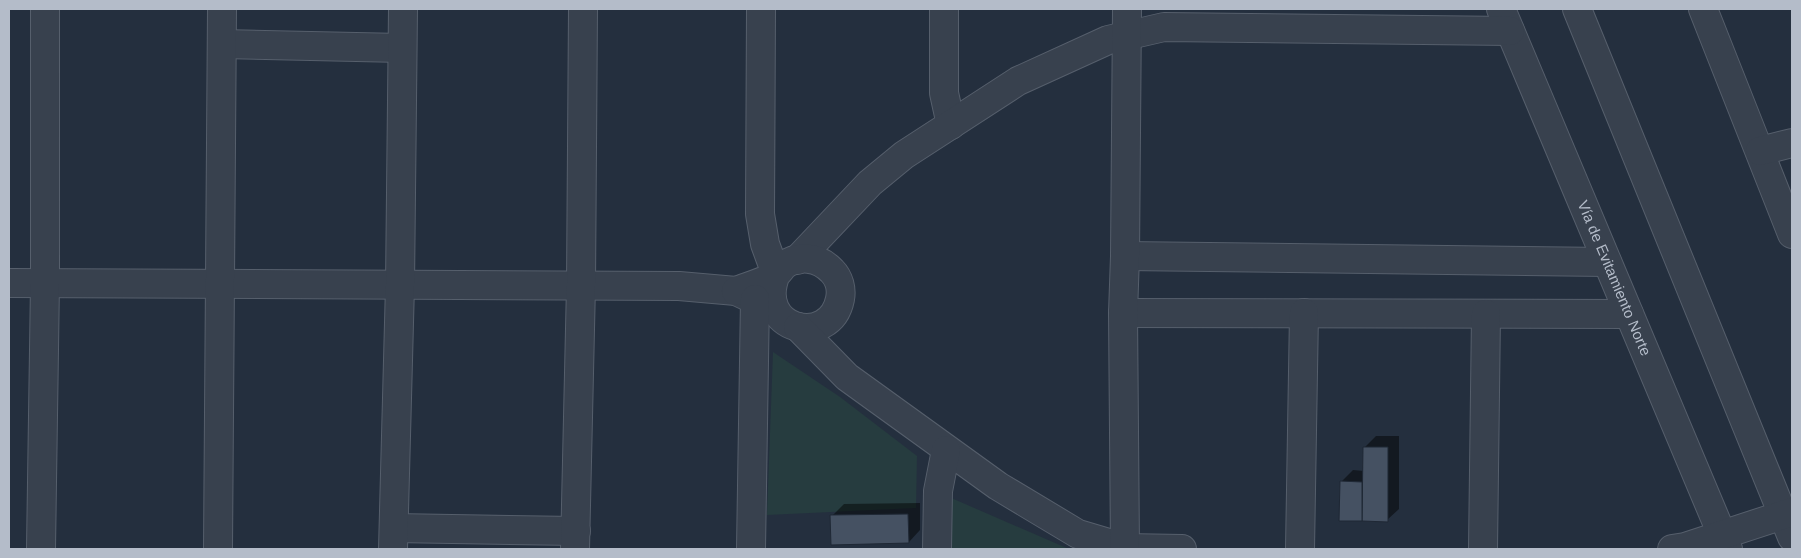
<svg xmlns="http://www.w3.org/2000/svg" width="1801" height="558" font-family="Arial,sans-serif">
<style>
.green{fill:#263c3f}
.shadow{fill:#0007}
.building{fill:#455162;stroke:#1f2835}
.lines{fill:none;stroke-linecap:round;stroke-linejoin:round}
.minor-casing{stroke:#565f6c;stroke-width:30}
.minor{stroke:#38414e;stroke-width:28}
.labels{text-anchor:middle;stroke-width:5;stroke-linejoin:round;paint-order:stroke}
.street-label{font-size:15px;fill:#b4bcc9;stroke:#1d2633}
</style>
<rect width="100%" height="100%" fill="#242f3e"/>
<g class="green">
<path d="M773,352l67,45 77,59 -1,52 -149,7z"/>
<path d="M949,497l120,52h-121z"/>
</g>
<g class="shadow">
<path d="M1376,436h23v73l-12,11h-47l1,-38 12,-12 11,1v-23z"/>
<path d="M920,503v27l-11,12 -77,-26 12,-12z"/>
</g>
<g class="building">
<path d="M1363,447h25v75l-26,-1z"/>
<path d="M1340,481l22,1v39h-23z"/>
<path d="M908,514l1,29 -78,2 -1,-30z"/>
</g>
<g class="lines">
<defs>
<g id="minor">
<path d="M944,9v84l7,32"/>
<path id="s1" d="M1501,9l227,540"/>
<path d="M1577,9l215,528"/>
<path d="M1703,9l89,225"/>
<path d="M222,44l180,4"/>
<path d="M1760,151l32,-8"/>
<path d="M1125,256l482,6"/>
<path d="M797,260l73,-77 34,-28 114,-74 90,-41 56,-13 346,4"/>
<path d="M9,283l670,3 57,5 38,18"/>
<path d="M736,291c13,-5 28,-9 39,-16 3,-2 6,-6 8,-9 15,-12 36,-9 49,5 7,7 10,18 8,28 -10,50 -87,31 -64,-25l-11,-30 -5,-30 1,-205"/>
<path d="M1123,313l506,1"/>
<path d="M798,327l49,50 151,109 80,48 47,14 57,1"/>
<path d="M394,528l182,3"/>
<path d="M41,549l4,-266v-274"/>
<path d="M218,549l4,-540"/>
<path d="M393,549l7,-264 3,-276"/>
<path d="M575,549l6,-264 2,-276"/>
<path d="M751,549l4,-250"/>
<path d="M937,549l1,-58 8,-41"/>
<path d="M1125,549l-2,-236 2,-57 2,-247"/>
<path d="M1300,549l4,-236"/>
<path d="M1483,549l3,-235"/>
<path d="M1672,549l13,-2 107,-35"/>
</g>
</defs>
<use href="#minor" class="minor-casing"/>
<use href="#minor" class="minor"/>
</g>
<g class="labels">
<g class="street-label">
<text dy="5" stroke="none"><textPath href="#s1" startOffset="292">Vía de Evitamiento Norte</textPath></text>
</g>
</g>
<rect width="1801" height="558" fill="none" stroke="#b4bcc9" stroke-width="20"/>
</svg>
